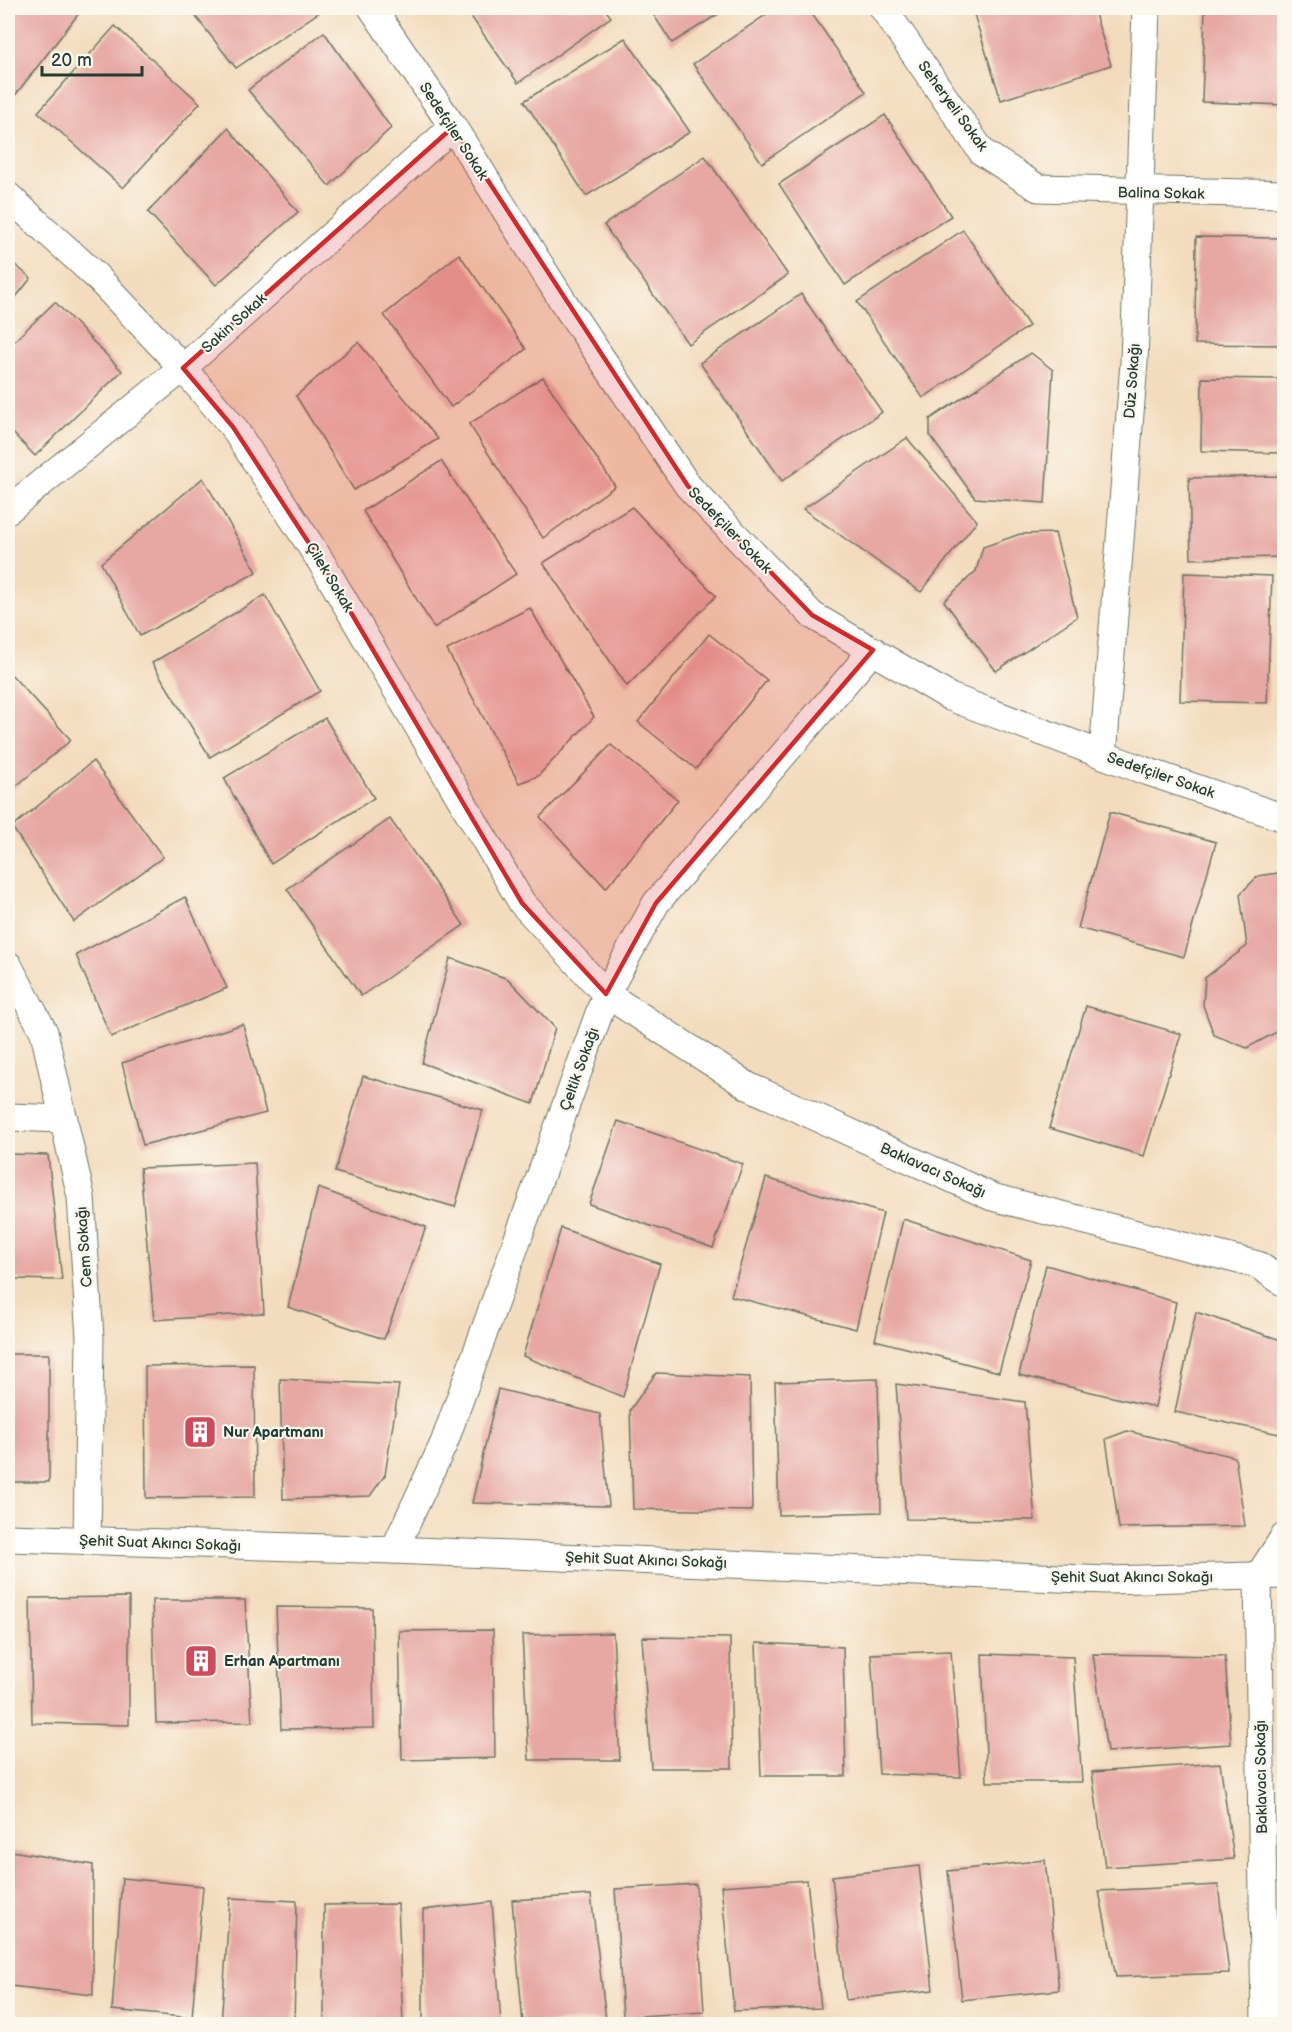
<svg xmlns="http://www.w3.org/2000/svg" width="1292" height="2032" font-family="'Balsamiq Sans',sans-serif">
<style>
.building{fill:#e7a7a3}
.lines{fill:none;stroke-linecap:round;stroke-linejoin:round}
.street-casing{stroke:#697564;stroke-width:29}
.street{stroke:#fff;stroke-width:27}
.marked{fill:#d62828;fill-opacity:0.2;stroke:#d62828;stroke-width:4.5;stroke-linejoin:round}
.labels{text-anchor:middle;stroke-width:4.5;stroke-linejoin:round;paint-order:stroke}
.street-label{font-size:15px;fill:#1f3d34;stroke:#fbf7ec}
.poi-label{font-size:15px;font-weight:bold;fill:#1f3d34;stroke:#fbf7ec;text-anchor:start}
</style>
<rect width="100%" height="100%" fill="#fbf7ec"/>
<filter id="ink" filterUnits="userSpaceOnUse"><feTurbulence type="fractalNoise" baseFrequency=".0167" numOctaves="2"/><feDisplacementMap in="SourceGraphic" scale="12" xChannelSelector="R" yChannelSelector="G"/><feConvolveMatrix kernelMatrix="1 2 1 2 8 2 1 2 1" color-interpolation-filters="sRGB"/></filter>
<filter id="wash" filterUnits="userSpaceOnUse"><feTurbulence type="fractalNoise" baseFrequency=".008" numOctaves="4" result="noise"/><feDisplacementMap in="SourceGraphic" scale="24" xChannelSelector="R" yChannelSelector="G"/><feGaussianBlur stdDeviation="1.35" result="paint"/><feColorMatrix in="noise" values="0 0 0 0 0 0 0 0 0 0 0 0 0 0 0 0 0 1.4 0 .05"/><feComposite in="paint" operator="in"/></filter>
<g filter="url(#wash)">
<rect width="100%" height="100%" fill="#f3dcbd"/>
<g id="blocks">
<g class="building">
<path d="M8,8h75l-70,90 -5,-6z"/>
<path d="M189,8h130l2,3 -85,57z"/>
<path d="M465,8h139l7,9 -93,66z"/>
<path d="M649,8h79l-56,35z"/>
<path d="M776,8h32l58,84 -104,71 -69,-99z"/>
<path d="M972,8h121l18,57 -110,35z"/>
<path d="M1205,8h79v97l-82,-3z"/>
<path d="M115,26l85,77 -77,85 -85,-76z"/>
<path d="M324,32l67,96 -62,58 -81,-96z"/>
<path d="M625,38l65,94 -104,64 -62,-95z"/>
<path d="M885,115l66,101 -106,69 -66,-101z"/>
<path d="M228,128l70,84 -82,73 -68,-73z"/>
<path d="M705,156l83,119 -100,69 -84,-119z"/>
<path d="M963,230l66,96 -106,72 -66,-96z"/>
<path d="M1196,237l88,1v107l-89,-1z"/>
<path d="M459,254l67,95 -75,58 -67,-92z"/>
<path d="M8,259l23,19 -23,29z"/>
<path d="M801,294l81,118 -100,69 -82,-118z"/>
<path d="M55,302l67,69 -87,85 -27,-28v-81z"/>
<path d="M358,342l80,97 -84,51 -58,-94z"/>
<path d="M1031,353l22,17 -8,133 -70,-5 -45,-62v-17z"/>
<path d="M543,377l72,109 -72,52 -74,-114z"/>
<path d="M1202,378l82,1v74l-83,-2z"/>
<path d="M907,438l70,83 -56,71 -118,-83z"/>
<path d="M441,461l75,113 -82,54 -71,-117z"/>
<path d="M1284,476v81l-93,2 -2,-81z"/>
<path d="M203,478l54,94 -117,64 -39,-73z"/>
<path d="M632,507l84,89 -89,90 -84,-123z"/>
<path d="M1055,533l22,84 -81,54 -52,-70 32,-30 7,-24 37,-13z"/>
<path d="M1184,573l88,3 -5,127 -87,-2z"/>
<path d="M265,595l55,96 -110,66 -58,-94z"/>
<path d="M530,608l64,109 -56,59 -19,7 -72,-133z"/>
<path d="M709,634l58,46 -71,89 -58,-47z"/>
<path d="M8,671l63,69 -63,53z"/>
<path d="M325,718l49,80 -103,66 -47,-86z"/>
<path d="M611,745l67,55 -72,88 -66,-71z"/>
<path d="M93,761l70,96 -89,65 -62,-95z"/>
<path d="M1110,812l106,30 -32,115 -106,-29z"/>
<path d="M390,819l74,106 -103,71 -74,-107z"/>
<path d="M1284,872v156l-37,20 -33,-13 -11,-30 2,-27 42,-32 -7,-52 18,-18z"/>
<path d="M185,897l42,91 -116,49 -35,-82z"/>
<path d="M450,958l58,21 47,49 -22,76 -111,-41z"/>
<path d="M1086,1006l95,28 -37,122 -95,-28z"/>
<path d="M243,1024l23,89 -123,32 -21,-82z"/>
<path d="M363,1076l120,34 -28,97 -120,-35z"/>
<path d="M618,1121l125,43 -30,84 -124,-44z"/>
<path d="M8,1154l40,1 14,125 -54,-1z"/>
<path d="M255,1163l9,150 -110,7 -14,-152z"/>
<path d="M766,1178l117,35 -27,116 -125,-33z"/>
<path d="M318,1188l108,39 -42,112 -96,-32z"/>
<path d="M903,1219l128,41 -32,112 -124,-32z"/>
<path d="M561,1228l99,36 -37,133 -100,-41z"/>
<path d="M1046,1265l130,37 -21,105 -136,-32z"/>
<path d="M1196,1312l88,29v94l-109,-23z"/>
<rect x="8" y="1354" width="41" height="128"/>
<path d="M254,1365l1,132 -109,1 -1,-132z"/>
<path d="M656,1373l94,4 2,134 -119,-2 -3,-99z"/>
<path d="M280,1379l119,6 -14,90 -15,21 -87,3z"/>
<path d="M878,1379l3,133 -102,3 -4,-133z"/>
<path d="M896,1384l129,18 10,118 -129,-1z"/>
<path d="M498,1389l102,25 9,92 -137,-3z"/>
<path d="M1127,1431l108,26 10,69 -126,2 -13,-89z"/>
<path d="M129,1597v128l-97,-2 -2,-125z"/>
<path d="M152,1600h93l7,122 -96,1z"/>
<path d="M276,1607l96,1 2,120 -93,1z"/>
<path d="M493,1630l2,128 -93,2 -3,-129z"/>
<path d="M613,1633l7,127h-91l-7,-125z"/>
<path d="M642,1637l88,1 2,130h-81z"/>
<path d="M756,1643l87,4 3,129h-85z"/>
<path d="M951,1651l10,126 -82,-3 -8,-120z"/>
<path d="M982,1654l91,3 9,125h-95z"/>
<path d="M1093,1654l132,2 6,88 -124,8z"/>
<path d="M1220,1763l14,96 -129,8 -13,-95z"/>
<path d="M12,1851l81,14v130l-83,-9z"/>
<path d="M1045,1860l14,130 -97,10 -14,-129z"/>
<path d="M919,1866l14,124 -87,10 -14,-124z"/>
<path d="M122,1878l81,8 -11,132 -80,-8z"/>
<path d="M807,1880l14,128 -87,3 -13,-125z"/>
<path d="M696,1884l8,128 -81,5 -8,-128z"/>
<path d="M1218,1885l11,88 -113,4 -17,-86z"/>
<path d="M591,1895l15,125 -83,4 -11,-124z"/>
<path d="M230,1898l67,3 -3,123h-73z"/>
<path d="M492,1902l9,122h-78v-114z"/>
<path d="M398,1904l5,120h-79v-119z"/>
</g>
</g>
</g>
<g filter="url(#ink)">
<use href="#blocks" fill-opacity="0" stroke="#697564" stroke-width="1.5"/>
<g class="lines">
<defs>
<g id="street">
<path d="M372,8l81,119 111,176 124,183 124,129 138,82 193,73 141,48"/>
<path d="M883,8l99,144 56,36 246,6"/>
<path d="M8,196l87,79 88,93 50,59 87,133 202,343 84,91 142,92 244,111 266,68 26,18"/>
<path d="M8,510l175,-142 270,-241"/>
<path d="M1103,755l31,-392 12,-355"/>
<path d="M8,965l36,67 37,165 9,141 -3,203"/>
<path d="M8,1117l56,2"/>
<path d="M8,1538l386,12 713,30 177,-5"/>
<path d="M394,1550l50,-107 162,-449 50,-91 217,-253"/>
<path d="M1265,2024l-7,-447 26,-40"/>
</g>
</defs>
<use href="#street" class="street-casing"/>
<use href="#street" class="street"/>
</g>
</g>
<path class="marked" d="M453,127l235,359 124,129 61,35 -217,253 -50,91 -84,-91 -202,-343 -87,-133 -50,-59z"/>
<defs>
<symbol id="building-square" viewBox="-11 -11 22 22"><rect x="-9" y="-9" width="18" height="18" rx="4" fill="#d1495b" stroke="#fbf7ec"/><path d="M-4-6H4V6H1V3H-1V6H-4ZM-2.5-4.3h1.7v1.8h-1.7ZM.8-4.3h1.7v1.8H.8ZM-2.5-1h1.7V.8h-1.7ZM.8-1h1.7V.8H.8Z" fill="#fff"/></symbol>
</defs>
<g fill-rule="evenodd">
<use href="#building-square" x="181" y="1413" width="38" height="38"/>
<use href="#building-square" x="182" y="1642" width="38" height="38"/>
</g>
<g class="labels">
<g class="street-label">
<text transform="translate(953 106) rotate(54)" y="5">Seheryeli Sokak</text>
<text transform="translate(454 131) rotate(57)" y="5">Sedefçiler Sokak</text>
<text transform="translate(1161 193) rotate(1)" y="5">Balina Sokak</text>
<text transform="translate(234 323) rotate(-42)" y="5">Sakin Sokak</text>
<text transform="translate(1132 381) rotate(-86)" y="5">Düz Sokağı</text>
<text transform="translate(730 530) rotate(46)" y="5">Sedefçiler Sokak</text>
<text transform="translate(330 577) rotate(59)" y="5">Çilek Sokak</text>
<text transform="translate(1161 775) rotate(19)" y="5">Sedefçiler Sokak</text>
<text transform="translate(579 1069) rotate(-70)" y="5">Çeltik Sokağı</text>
<text transform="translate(933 1170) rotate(24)" y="5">Baklavacı Sokağı</text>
<text transform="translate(84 1247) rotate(-94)" y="5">Cem Sokağı</text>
<text transform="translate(160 1543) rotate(2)" y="5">Şehit Suat Akıncı Sokağı</text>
<text transform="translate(646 1560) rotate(2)" y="5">Şehit Suat Akıncı Sokağı</text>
<text x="1132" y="1582">Şehit Suat Akıncı Sokağı</text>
<text transform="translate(1261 1777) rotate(-91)" y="5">Baklavacı Sokağı</text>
</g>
<g class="poi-label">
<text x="223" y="1437">Nur Apartmanı</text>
<text x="224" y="1666">Erhan Apartmanı</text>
</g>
</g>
<rect width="1292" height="2032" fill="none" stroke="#fbf7ec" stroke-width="30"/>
<path d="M42 66v9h100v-9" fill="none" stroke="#1f3d34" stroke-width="3"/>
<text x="51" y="66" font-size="18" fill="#1f3d34" stroke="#fbf7ec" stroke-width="4.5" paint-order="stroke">20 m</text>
</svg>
